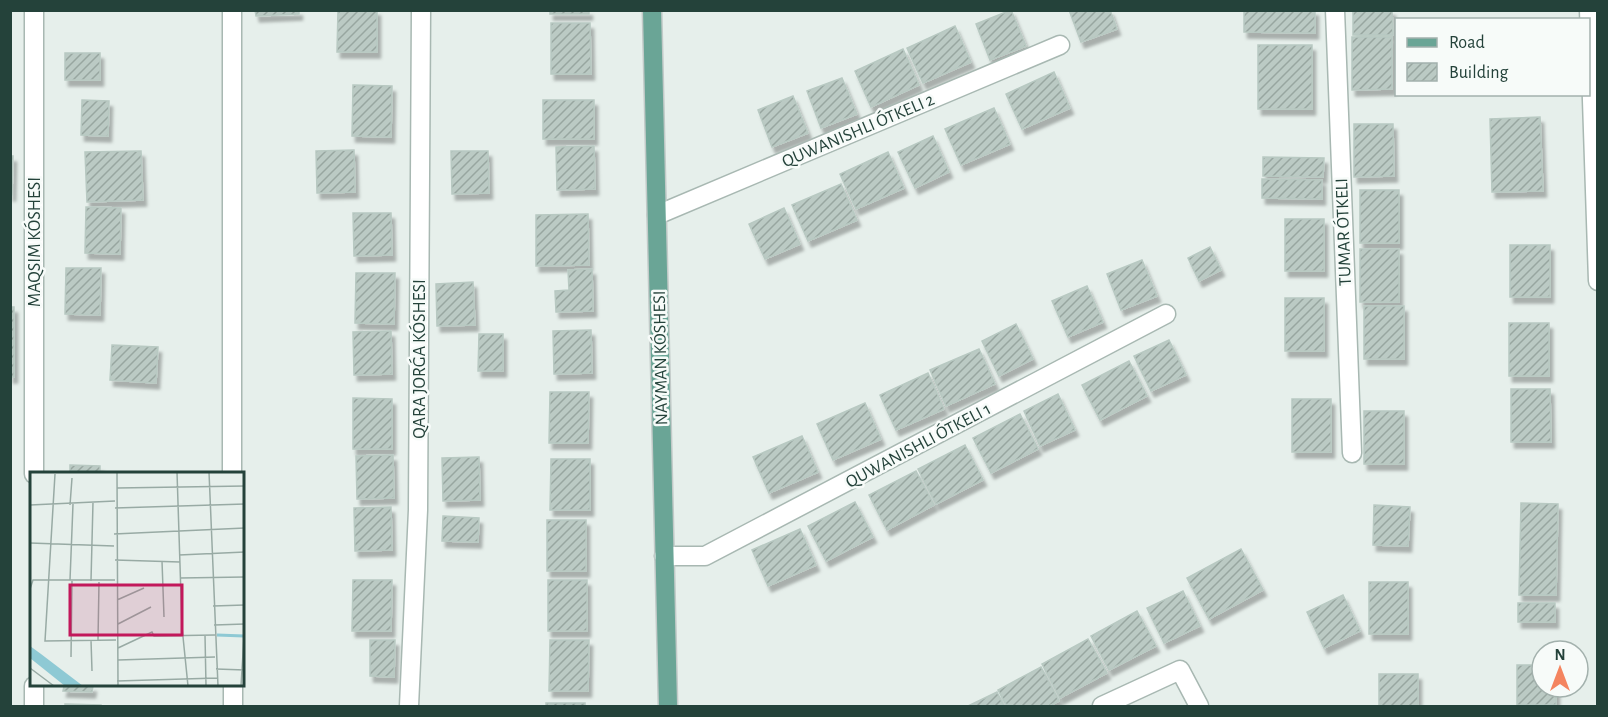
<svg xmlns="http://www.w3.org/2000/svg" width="1608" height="717" font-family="'Alegreya Sans',sans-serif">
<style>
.building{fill:url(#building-hatch);stroke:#b8c9c2;stroke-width:1.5;filter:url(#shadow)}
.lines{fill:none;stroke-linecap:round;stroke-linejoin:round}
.minor-casing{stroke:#a8b8b2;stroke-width:21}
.major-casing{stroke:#c2cac8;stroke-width:21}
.minor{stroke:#fff;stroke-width:18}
.major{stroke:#6aa596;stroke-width:18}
.labels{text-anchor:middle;stroke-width:5;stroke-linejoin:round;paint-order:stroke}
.street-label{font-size:18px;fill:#24423a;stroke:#f7fbf9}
.inset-river{fill:none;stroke:#8ec9d4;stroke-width:3}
.inset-road{fill:none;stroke:#98aaa4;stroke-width:1.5}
.view{fill:#c2185b;fill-opacity:0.15;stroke:#c2185b;stroke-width:3}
.inset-edge{fill:none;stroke:#24423a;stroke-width:3}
</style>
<defs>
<pattern id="building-hatch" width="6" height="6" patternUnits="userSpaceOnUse" patternTransform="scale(1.5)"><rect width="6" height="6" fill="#bbcac4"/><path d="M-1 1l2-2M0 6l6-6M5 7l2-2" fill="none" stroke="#98a6a0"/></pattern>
<filter id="shadow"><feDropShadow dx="3.5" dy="6" stdDeviation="1.5" flood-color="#0004"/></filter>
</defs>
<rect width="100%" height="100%" fill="#e6efeb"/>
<g class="building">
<path d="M255,10h44v4l-43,2z"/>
<path d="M338,10h39v42h-40z"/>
<rect x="550" y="10" width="39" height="4"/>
<path d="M1011,10l15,36 -36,14 -14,-36z"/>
<path d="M1069,10h41l7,19 -36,13z"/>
<path d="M1244,10h71v23l-71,-1z"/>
<path d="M1353,10h39l1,25h-40z"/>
<path d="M551,23h39l1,51h-40z"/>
<path d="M955,26l16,36 -48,21 -16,-35z"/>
<path d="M1352,37h40v52l-40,1z"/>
<rect x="1258" y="45" width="54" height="64"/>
<path d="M903,49l16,36 -48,22 -16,-36z"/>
<rect x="65" y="53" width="35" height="27"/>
<path d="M1054,72l16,36 -48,21 -16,-35z"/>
<path d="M842,78l15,36 -36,14 -14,-37z"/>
<path d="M353,85l39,1 -1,51 -39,-1z"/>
<path d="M793,96l15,37 -36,14 -14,-37z"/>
<path d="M82,100l27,1 -1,35 -27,-1z"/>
<rect x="543" y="100" width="51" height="39"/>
<path d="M994,108l16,36 -49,21 -16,-36z"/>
<path d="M1540,117l3,74 -51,1 -2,-73z"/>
<path d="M1354,124h39l1,52 -40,1z"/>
<path d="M933,136l16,36 -34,16 -17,-36z"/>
<path d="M594,146l1,43 -38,1 -1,-43z"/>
<path d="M354,150l1,42 -38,1 -1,-42z"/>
<path d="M141,151l2,49 -56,2 -2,-50z"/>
<path d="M451,151h37l1,42 -37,1z"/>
<path d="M888,152l16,36 -48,21 -16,-35z"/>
<path d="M10,156h3l-1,39h-2z"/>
<path d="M1263,157l61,1 -1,19 -60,-1z"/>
<path d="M1262,179l60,1v19l-60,-1z"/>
<path d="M841,184l16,36 -49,21 -16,-36z"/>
<rect x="1360" y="190" width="39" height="53"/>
<path d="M86,207l35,1 -1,46 -35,-1z"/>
<path d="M784,208l16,36 -35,15 -16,-35z"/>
<path d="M353,213h38l1,42 -38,1z"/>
<path d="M588,214l1,51 -53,1v-51z"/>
<rect x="1285" y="219" width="39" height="52"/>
<rect x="1510" y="245" width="40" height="52"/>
<path d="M1210,247l11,23 -22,11 -11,-23z"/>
<rect x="1360" y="249" width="39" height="53"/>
<path d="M1142,260l15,36 -36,14 -14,-36z"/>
<path d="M66,268h35l-1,47 -35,-1z"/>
<path d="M592,269l1,42 -37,1 -1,-21 14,-1 -1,-20z"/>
<path d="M356,273h39l-1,51 -39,-1z"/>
<path d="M473,282l2,43 -38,1 -1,-42z"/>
<path d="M1087,286l16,36 -35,15 -16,-36z"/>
<rect x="1285" y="298" width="39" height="53"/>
<rect x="1364" y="306" width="40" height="53"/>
<rect x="10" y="307" width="4" height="70"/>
<rect x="1509" y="323" width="40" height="53"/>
<path d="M1016,324l17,35 -34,17 -17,-35z"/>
<path d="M591,330l1,43 -38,1 -1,-43z"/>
<path d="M391,331l1,43 -38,1 -1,-43z"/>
<path d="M479,334h24v37h-25z"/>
<path d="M1169,340l17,35 -35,16 -17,-35z"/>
<path d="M112,345l46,2 -2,36 -46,-3z"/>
<path d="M979,349l16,35 -49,22 -16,-36z"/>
<path d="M1129,361l18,35 -47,24 -18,-35z"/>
<path d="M928,373l16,36 -48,21 -16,-35z"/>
<path d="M1511,389h39l1,53h-40z"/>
<path d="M550,392h39l-1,51h-39z"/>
<path d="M1058,394l17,36 -35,16 -16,-35z"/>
<path d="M353,398l39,1v50h-39z"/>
<rect x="1292" y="399" width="39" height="53"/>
<path d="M865,403l16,36 -48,21 -16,-36z"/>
<rect x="1364" y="411" width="40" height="53"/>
<path d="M1020,414l18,35 -47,24 -18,-35z"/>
<path d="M802,436l16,36 -49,21 -16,-36z"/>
<path d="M965,445l18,35 -47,24 -18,-35z"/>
<path d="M393,455l1,43 -37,1 -1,-43z"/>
<path d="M479,457l1,43 -37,1 -1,-43z"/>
<path d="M551,459h39v51h-40z"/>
<path d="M70,465l30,1v8h-30z"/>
<path d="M916,471l18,34 -47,25 -18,-35z"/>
<path d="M855,502l18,35 -47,24 -18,-35z"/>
<path d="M1521,503l37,1 -2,91h-37z"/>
<path d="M1374,505l36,2 -2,39 -35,-1z"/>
<path d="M391,507l1,43 -37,1 -1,-43z"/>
<path d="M443,516l36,2 -1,24 -36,-1z"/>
<rect x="547" y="520" width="39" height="51"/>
<path d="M800,529l16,36 -48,21 -16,-36z"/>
<path d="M1241,549l22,41 -54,29 -22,-41z"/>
<path d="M353,580h39l-1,51h-39z"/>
<rect x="548" y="580" width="39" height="51"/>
<rect x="1369" y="582" width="39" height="52"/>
<path d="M1183,591l17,35 -36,17 -17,-35z"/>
<path d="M1343,595l17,36 -36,17 -17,-36z"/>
<rect x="1518" y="603" width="37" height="19"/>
<path d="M1137,611l19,35 -47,24 -18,-34z"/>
<path d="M1088,639l19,34 -47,25 -18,-34z"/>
<path d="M370,640h25l-1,37 -24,-1z"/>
<path d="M550,640h39l-1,51h-39z"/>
<path d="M1517,665h25v22h14v18h-39z"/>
<path d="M1041,667l18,34 -10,5h-42l-9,-16z"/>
<rect x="1379" y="674" width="39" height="32"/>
<path d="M64,686h29l-1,6 -29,-1z"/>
<path d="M997,692l7,14h-36z"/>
<rect x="546" y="703" width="39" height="3"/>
<path d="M65,704l36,1v1h-36z"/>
</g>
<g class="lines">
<defs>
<g id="minor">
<path d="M34,10v464"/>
<path d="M232,10v464"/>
<path d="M1335,10l17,443"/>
<path d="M1589,10l9,271"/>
<path d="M657,215l403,-170"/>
<path d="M664,556h41l461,-242"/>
<path d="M34,686v20"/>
<path d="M233,686v20"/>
<path d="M409,706l9,-196 3,-500"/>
<path d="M1102,706l78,-36 19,36"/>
</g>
<path id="major" d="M652,10l16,696"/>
</defs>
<use href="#minor" class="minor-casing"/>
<use href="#major" class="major-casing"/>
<use href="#minor" class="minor"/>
<use href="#major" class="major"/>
</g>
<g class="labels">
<g class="street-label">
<text transform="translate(858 130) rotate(-23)" y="6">QUWANISHLI ÓTKELI 2</text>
<text transform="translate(1343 232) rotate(-92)" y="6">TUMAR ÓTKELI</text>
<text transform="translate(34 242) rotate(-90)" y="6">MAQSIM KÓSHESI</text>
<text transform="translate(660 358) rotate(-91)" y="6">NAYMAN KÓSHESI</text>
<text transform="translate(419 359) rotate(-90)" y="6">QARA JORǴA KÓSHESI</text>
<text transform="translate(918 445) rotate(-28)" y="6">QUWANISHLI ÓTKELI 1</text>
</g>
</g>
<g transform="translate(30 472)">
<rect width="214" height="214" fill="#e6efeb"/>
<path d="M0,174l11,8 42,32h-18l-35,-28z" fill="#8ec9d4"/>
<path class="inset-river" d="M187,163l27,1"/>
<path class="inset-road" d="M87,0l1,214M147,0l5,155 6,59M179,0l9,214M25,2l-10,167 71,-1M87,16l128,-2M0,33l85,-4M40,33l2,-27M85,36l130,-4M84,62l131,-6M0,71l84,3M149,83l66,-3M85,88l65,2M132,89l2,56M150,106l65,-1M40,108l3,-76M61,109l2,-79M0,117l3,-9h82M87,128l27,-12M183,134l32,-1M88,152l33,-17M184,153l31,-1M175,163l1,51M61,168l1,31M68,168l1,-58M88,176l34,-16 2,4 61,-1M41,185l1,-76M88,188l97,-3M0,196l24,18M186,197l29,1M87,209l100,-3M211,214l3,-49"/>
<path class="view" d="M40,113h112v50h-112z"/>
<rect width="214" height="214" class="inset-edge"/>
</g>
<rect width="1608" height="717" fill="none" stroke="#24423a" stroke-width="24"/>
<rect x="1395" y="18" width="195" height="78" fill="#f7fbf9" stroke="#a3b1ad" stroke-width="1.5"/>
<rect x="1407" y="38" width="30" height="9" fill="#6aa596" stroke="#a3b1ad" stroke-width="1.5"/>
<text x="1449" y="48" font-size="18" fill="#24423a">Road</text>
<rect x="1407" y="63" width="30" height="18" fill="url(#building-hatch)" stroke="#a3b1ad" stroke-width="1.5"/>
<text x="1449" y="78" font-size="18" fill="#24423a">Building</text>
<g transform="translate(1560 669)"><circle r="28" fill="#f7fbf9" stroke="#a3b1ad" stroke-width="1.5"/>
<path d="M0-4.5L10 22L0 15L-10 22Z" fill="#f4845f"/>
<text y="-9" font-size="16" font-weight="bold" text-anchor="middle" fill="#24423a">N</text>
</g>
</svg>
